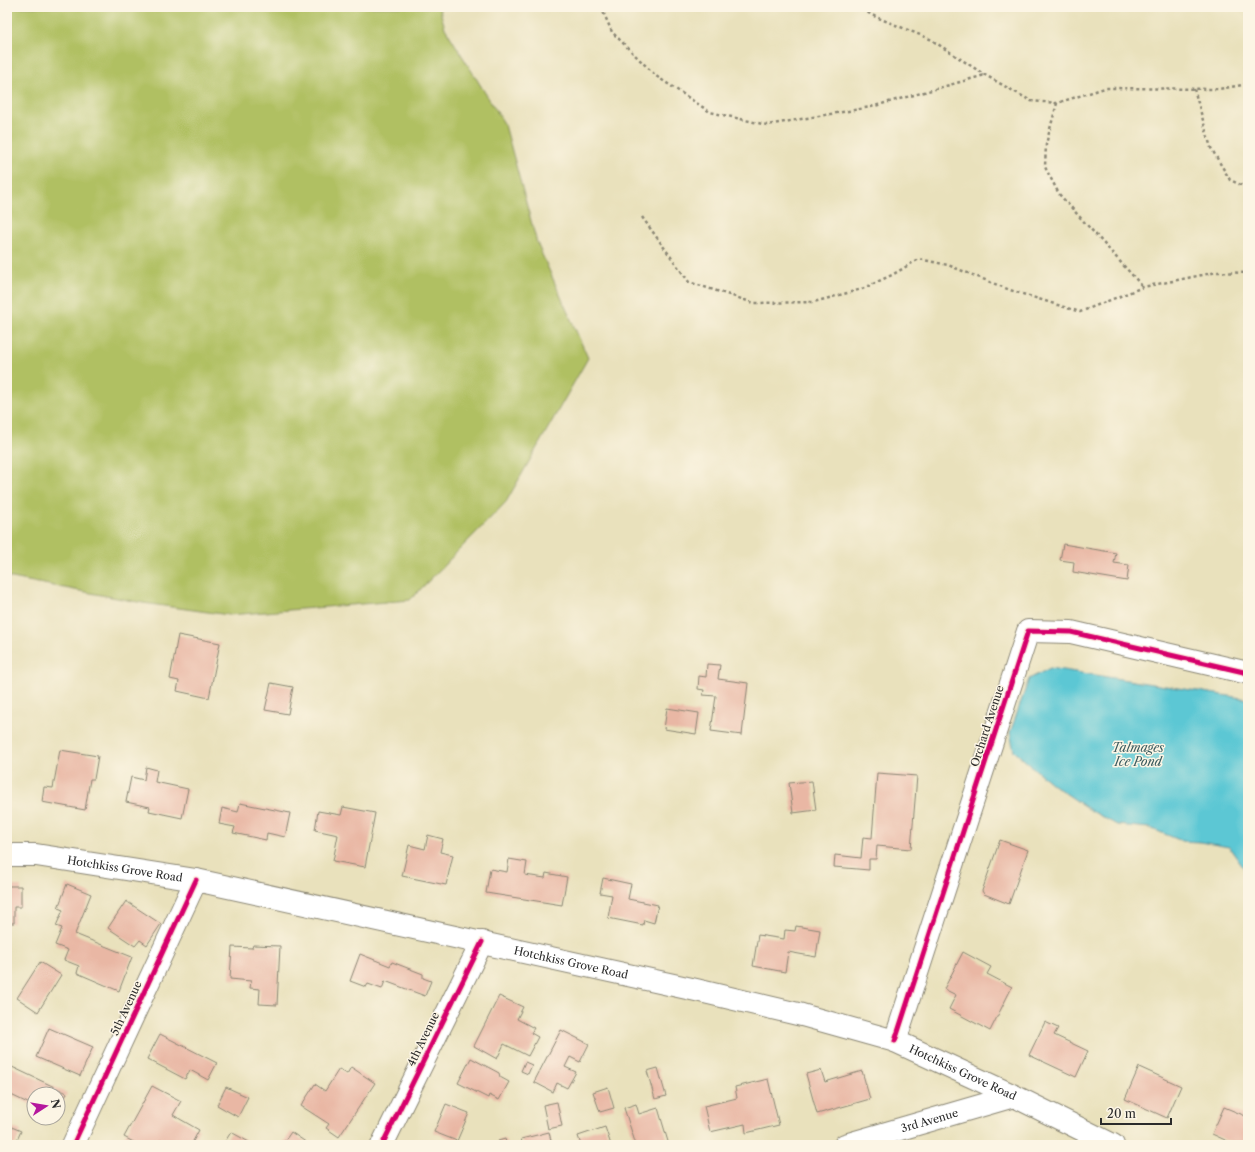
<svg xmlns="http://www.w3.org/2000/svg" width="1255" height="1152" font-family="'Libre Caslon Text',serif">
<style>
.green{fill:#b0c062;stroke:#6e7646}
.water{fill:#5bc7d4;stroke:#437980}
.building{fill:#e9b7a4}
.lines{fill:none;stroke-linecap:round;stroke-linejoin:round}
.minor-casing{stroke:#8a8674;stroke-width:24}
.major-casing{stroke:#8a8674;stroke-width:24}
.path{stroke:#8a8674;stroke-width:2.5;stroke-dasharray:3 3;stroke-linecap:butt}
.minor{stroke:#fff;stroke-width:22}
.major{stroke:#fff;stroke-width:22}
.cycleway-casing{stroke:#fcf5e5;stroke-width:8}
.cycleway{stroke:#d6006c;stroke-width:5}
.labels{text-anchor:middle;stroke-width:3;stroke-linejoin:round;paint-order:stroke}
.street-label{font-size:11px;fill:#2b2b2b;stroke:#fcf5e5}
.water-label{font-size:12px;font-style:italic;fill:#395a5e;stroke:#fcf5e5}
</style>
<rect width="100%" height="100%" fill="#fcf5e5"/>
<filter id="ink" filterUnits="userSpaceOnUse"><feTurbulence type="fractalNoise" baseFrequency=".025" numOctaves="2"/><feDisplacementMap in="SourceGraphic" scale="8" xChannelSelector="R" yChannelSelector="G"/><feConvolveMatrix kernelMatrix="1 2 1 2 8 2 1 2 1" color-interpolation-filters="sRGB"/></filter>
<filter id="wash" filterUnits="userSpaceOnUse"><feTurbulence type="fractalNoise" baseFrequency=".012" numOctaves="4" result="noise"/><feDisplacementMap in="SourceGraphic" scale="16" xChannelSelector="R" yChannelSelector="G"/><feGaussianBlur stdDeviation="0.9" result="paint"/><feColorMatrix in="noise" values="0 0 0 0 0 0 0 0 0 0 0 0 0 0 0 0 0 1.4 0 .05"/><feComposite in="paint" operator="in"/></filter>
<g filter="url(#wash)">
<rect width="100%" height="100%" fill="#e9e1bc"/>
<path class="green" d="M7,7h432l6,21 60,97 32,118 51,115 -82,144 -96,98 -181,15 -86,-12 -136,-26z"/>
<path class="water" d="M1050,668l198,31v175l-19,-27 -28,-5 -19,-1 -32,-13 -33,-3 -27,-15 -38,-26 -38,-33 -4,-18 19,-54z"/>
<g id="blocks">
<g class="building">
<path d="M1063,544l53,9 -2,10 15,2 -2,16 -54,-9 1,-10 -14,-2z"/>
<path d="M178,635l42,8 -11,55 -32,-7 2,-10 -9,-2z"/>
<path d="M707,664l13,1 -2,14 30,4 -6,52 -31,-4 5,-35 -13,-1 1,-5 -6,-1 1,-13 7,1z"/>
<path d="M271,683l22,4 -5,27 -23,-4z"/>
<path d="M667,708l32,5 -3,21 -32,-5z"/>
<path d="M60,750l38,6 -4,23h-4l-5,31 -43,-8 2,-15 9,1z"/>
<path d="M146,767l11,3 -2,12 33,7 -6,29 -33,-7 1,-4 -24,-5 5,-25 13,3z"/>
<path d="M877,773l40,3 -6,73 -34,-3 -1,13h-7v11l-35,-3 1,-12 26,3 2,-21 9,1z"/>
<path d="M812,781l4,29 -23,3 -4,-30z"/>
<path d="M240,803l50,10 -5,24 -18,-4 -1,7 -33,-7 2,-6 -16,-3 3,-16 16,4z"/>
<path d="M343,807l32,6 -10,54 -32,-6 5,-26 -23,-5 3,-19 23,4z"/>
<path d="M428,835l15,4 -3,13 13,3 -7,30 -44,-9 7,-31 16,4z"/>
<path d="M1000,840l28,10 -19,54 -25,-10 -2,-3z"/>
<path d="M509,859l18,3 -2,13 20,3 1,-5 21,4 -5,28 -76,-12 4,-24 17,3z"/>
<path d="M603,878l28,6 -3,15 30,6 -4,18 -10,-3 -1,5 -35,-7 4,-23 -12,-2z"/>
<path d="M67,884l24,10 -16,40 57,23 -13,34 -42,-18 2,-7 -15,-6 4,-10 -13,-5 7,-17 -6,-2 7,-16 -5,-2z"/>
<path d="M7,886h14v21h-7v16h-7z"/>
<path d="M126,901l35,23 -14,21 -7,-5 -5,6 -27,-18z"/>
<path d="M796,926l24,4 -4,27 -28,-5 -3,20 -32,-6 5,-31 26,4 1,-9 10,1z"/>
<path d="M253,945l27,1 -3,59 -18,-1 1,-15 -10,-1 1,-7 -21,-2 2,-32 20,1z"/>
<path d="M963,952l28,15 -4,7 25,13 -22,44 -41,-22 7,-14 -12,-6z"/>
<path d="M360,954l30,12 2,-4 31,12v4l8,3 -6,15 -40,-15 -3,8 -14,-5 -2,3 -16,-6z"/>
<path d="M40,962l21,13 -23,37 -21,-14z"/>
<path d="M499,996l24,11 -6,12 17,9 -3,5 7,4 -10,19 -24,-12 -7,15 -23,-13z"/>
<path d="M1045,1022l13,6 -4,7 34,16 -12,26 -47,-22z"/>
<path d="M49,1028l44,19 -13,29 -44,-19z"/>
<path d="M561,1030l28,14 -9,18 -10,-5 -5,10 11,5 -9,16 -10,-5 -4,9 -19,-10z"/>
<path d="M160,1034l57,29 -9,17 -18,-10 -5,9 -38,-20z"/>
<path d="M471,1058l28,15 1,4 9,5 -10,18 -10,-5 -1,3 -30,-15z"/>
<path d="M525,1062l7,3 -4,9 -7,-3z"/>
<path d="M10,1066l57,27 -9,20v-19h-24v12l-27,-13v-21z"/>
<path d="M351,1067l24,16 -36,54 -13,-9 3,-4 -28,-18 14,-22 10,7 14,-22 8,5z"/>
<path d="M1139,1067l42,19 -14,32 -42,-19z"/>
<path d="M658,1068l8,28 -11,3 -8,-28z"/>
<path d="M821,1070l4,12 37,-11 8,28 -53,15 -11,-40z"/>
<path d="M768,1079l11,46 -33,8 -1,-9 -35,8 -6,-26 33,-8 -2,-11z"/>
<path d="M152,1086l29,15 -8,14 26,15 -8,15h-22l-9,-5 -3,5h-18l-15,-8z"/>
<path d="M226,1087l22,10 -10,20 -21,-12z"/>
<path d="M608,1087l6,21 -14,4 -7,-20z"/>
<path d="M557,1102l5,24 -14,3 -5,-24z"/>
<path d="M446,1104l23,9 -12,28 -23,-9z"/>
<path d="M636,1104l3,10 19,-6 11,37h-33l-12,-37z"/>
<path d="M1224,1107l24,10v28h-12l-24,-11z"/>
<path d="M7,1125l14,6 -6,14h-8z"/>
<path d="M605,1127l6,18h-30l-3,-9z"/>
<path d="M231,1132l18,10 -2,3h-24z"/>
<path d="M291,1132l19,13h-28z"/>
<path d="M549,1132l3,13h-29l-2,-6z"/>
<path d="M505,1139l2,6h-8l-1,-4z"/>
</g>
</g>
</g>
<g filter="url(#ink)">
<use href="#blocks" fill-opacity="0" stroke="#8a8674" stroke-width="1"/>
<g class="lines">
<defs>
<g id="minor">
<path d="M895,1041l133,-410 43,1 177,41"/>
<path d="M73,1145l123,-265"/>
<path d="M382,1145l100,-203"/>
<path id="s1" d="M845,1145l169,-49"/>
</g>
<g id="major">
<path id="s2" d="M7,855h29l160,25 500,110 106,25 93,26 119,55 99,49"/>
</g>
</defs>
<use href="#minor" class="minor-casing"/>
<use href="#major" class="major-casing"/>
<g class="path">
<path d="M601,7l11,25 44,44 54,36 57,13 104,-18 114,-32"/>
<path d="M857,7l19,10 54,22 55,36 46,26 26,2 48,-15 114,1 29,-5"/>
<path d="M1194,89l17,59 19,32 18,8"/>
<path d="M1057,103l-11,41 -1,23 14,27 84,93"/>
<path d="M642,217l47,65 65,21 60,-1 48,-13 30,-14 27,-16 29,6 62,25 70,22 63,-25 74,-15 31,1"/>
</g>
<use href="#minor" class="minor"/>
<use href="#major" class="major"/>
<defs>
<g id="cycleway">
<path d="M895,1041l133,-410 43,1 177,41"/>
<path d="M73,1145l123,-265"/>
<path d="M382,1145l100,-203"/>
</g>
</defs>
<use href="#cycleway" class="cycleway-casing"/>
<use href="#cycleway" class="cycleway"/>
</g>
</g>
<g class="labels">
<g class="street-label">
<text transform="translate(987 726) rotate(-72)" y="4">Orchard Avenue</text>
<text dy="4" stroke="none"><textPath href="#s2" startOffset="119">Hotchkiss Grove Road</textPath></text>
<text dy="4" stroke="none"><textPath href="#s2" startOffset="575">Hotchkiss Grove Road</textPath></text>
<text transform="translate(126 1008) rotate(-65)" y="4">5th Avenue</text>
<text transform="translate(423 1039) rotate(-64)" y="4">4th Avenue</text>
<text dy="4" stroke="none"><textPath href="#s2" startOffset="983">Hotchkiss Grove Road</textPath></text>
<text dy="4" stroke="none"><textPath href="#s1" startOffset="88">3rd Avenue</textPath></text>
</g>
<g class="water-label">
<text x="1138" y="752">Talmages<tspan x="1138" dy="14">Ice Pond</tspan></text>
</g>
</g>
<rect width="1255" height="1152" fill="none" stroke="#fcf5e5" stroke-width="24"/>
<g transform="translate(46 1106) rotate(78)"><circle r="19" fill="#fcf5e5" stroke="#a8a49b"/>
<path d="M0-3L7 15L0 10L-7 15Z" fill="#b5179e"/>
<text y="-6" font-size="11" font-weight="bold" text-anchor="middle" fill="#2b2b2b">N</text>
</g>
<path d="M1101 1118v6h70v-6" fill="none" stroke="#2b2b2b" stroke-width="2"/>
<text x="1107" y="1118" font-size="12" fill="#2b2b2b" stroke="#fcf5e5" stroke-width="3" paint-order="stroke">20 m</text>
</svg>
